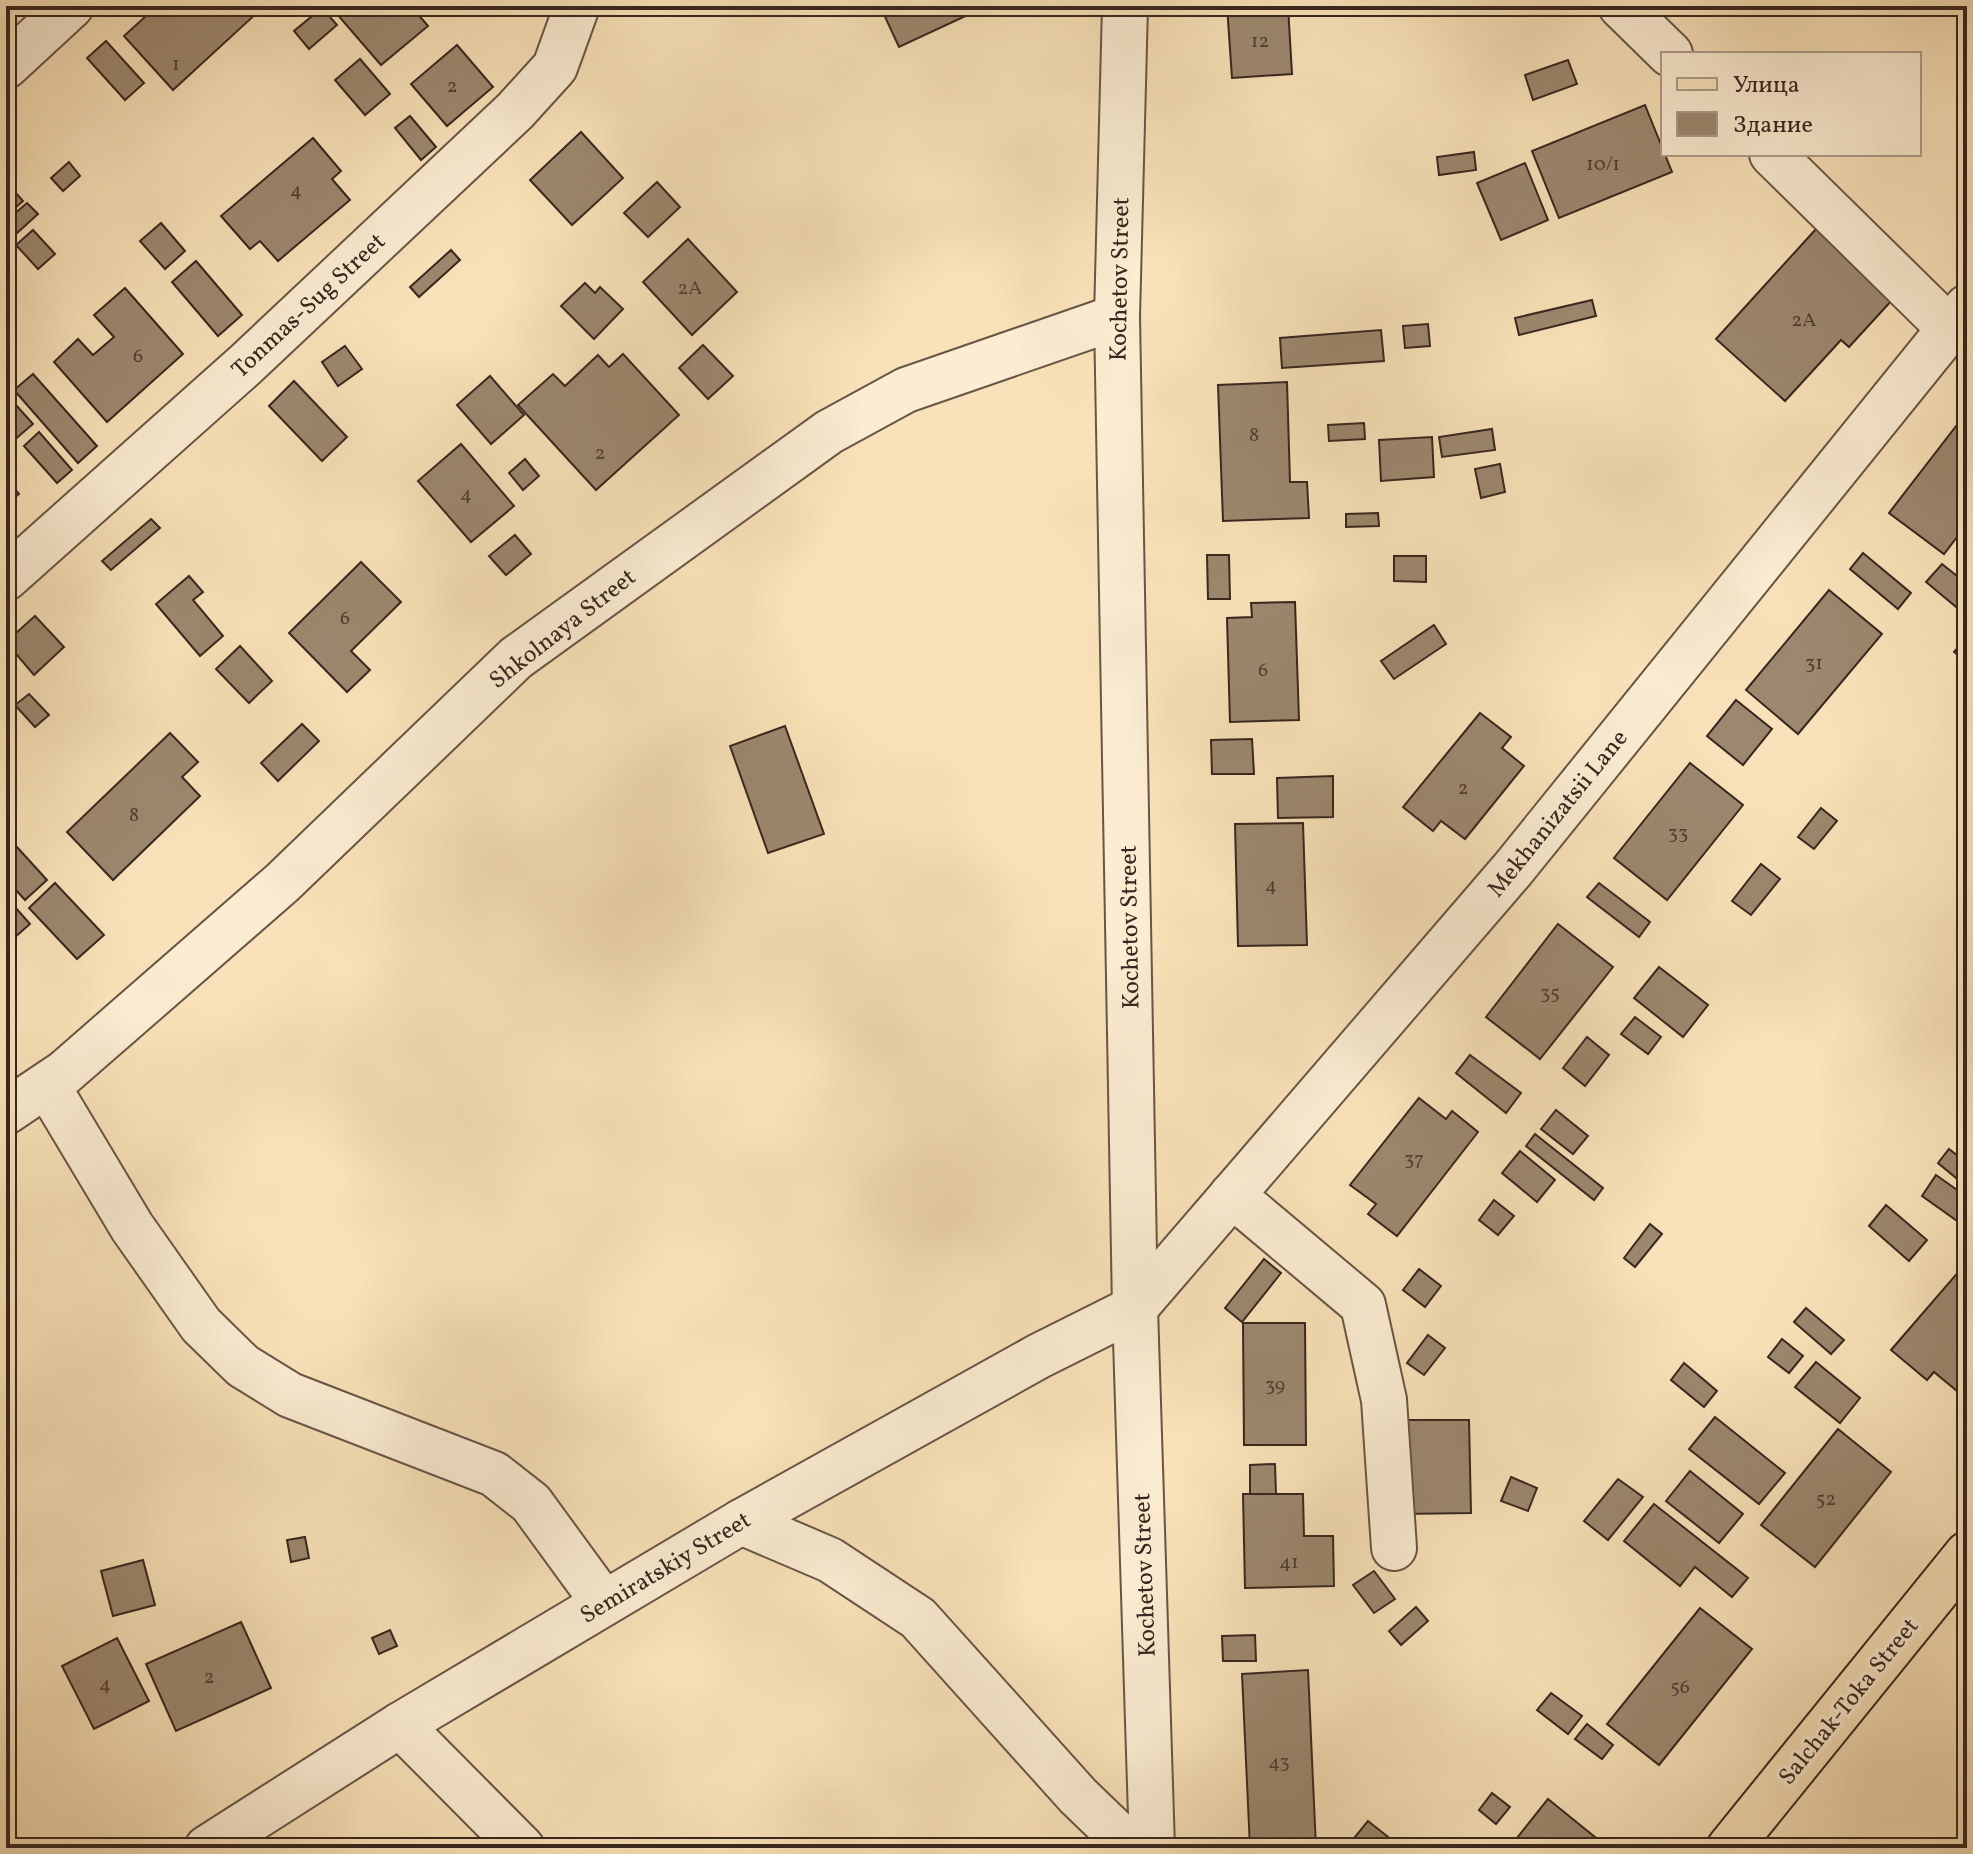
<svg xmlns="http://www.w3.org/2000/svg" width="1973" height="1854" font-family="Vollkorn,serif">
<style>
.building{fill:#9c886f;stroke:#38261f;stroke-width:2}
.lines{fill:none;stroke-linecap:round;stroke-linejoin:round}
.minor-casing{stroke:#685546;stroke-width:48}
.major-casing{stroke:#38261f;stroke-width:48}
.minor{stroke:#fbecd2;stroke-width:44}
.major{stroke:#f9e2b9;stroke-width:44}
.labels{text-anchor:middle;stroke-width:7;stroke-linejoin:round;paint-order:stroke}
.number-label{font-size:20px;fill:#513e33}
.street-label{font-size:24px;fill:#38261f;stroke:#fbecd2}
</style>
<rect width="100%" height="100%" fill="#f9e2b9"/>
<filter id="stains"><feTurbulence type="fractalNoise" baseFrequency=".0025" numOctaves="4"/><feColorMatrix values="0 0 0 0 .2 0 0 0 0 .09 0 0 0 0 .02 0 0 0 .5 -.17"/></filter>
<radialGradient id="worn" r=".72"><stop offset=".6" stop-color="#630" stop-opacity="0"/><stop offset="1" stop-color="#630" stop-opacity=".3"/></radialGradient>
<g class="building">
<path d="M6,6h17l-17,15z"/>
<path d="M157,6h97l5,5 -86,79 -49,-54z"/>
<path d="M330,6h81l17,20 -47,39z"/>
<path d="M880,6h107l-88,41z"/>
<path d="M1227,6h61l4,68 -60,4z"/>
<path d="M322,8l15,17 -28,24 -15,-18z"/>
<path d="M106,41l38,42 -19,17 -38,-42z"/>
<path d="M457,45l36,42 -46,39 -36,-42z"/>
<path d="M360,59l30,35 -25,21 -30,-35z"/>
<path d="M1568,60l9,24 -44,16 -8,-25z"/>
<path d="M1645,105l27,67 -113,46 -27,-67z"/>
<path d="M410,116l26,31 -15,13 -26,-32z"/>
<path d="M581,132l42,46 -51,47 -42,-45z"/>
<path d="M313,138l28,33 -9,8 18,21 -72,61 -18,-20 -10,8 -29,-33z"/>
<path d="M1474,152l2,18 -37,5 -2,-18z"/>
<path d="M69,162l11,14 -17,15 -12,-13z"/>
<path d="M1525,163l23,57 -47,20 -24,-57z"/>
<path d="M6,182l17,19 -17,15z"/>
<path d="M657,182l23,25 -32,30 -24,-24z"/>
<path d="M27,203l11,11 -21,19 -11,-12z"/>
<path d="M161,223l24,28 -20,18 -25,-28z"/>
<path d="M1816,229l77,70 -44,48 -8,-7 -56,61 -69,-62z"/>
<path d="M33,230l22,24 -17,15 -22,-24z"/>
<path d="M688,239l49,53 -45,43 -49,-53z"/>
<path d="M451,250l9,10 -41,37 -9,-10z"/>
<path d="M196,261l46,54 -24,21 -46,-54z"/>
<path d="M585,283l10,10 5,-6 23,22 -29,30 -33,-33z"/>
<path d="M125,288l58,66 -76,68 -53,-60 24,-23 15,16 21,-18 -20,-22z"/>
<path d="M1592,300l4,16 -77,19 -4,-17z"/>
<path d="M1428,324l2,22 -25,2 -2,-22z"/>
<path d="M1381,330l3,31 -102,7 -2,-30z"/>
<path d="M703,345l30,31 -25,23 -29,-31z"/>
<path d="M345,346l17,23 -24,17 -16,-24z"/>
<path d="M623,354l56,61 -83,75 -78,-85 35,-31 12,12 33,-31 11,12z"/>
<path d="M33,374l64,72 -19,17 -64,-73z"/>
<path d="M490,376l34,39 -33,29 -34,-39z"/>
<path d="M294,381l53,56 -25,24 -53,-55z"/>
<path d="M1287,382l3,100h17l2,36 -86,3 -5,-136z"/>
<path d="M15,404l18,20 -27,23v-35z"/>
<path d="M1967,412v112l-23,30 -55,-41z"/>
<path d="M1364,423l1,16 -36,2 -1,-16z"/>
<path d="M1492,429l3,21 -53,7 -3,-20z"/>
<path d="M39,432l33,38 -15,13 -33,-37z"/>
<path d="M1432,437l2,40 -53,4 -2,-41z"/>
<path d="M461,444l53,62 -43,36 -53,-61z"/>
<path d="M525,459l14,17 -16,14 -14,-17z"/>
<path d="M1500,464l5,28 -24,6 -6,-29z"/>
<path d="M6,479l13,15 -13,11z"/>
<path d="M1378,513l1,13 -33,1v-13z"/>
<path d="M151,519l9,9 -49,42 -9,-9z"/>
<path d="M515,535l16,19 -25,21 -17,-19z"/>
<path d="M1863,553l48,40 -13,16 -48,-40z"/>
<path d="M1207,555h22l1,44h-22z"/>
<path d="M1394,556h32v26l-32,-1z"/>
<path d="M361,562l40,40 -50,49 19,19 -23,22 -58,-59z"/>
<path d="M1942,564l25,20v32l-41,-34z"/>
<path d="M189,576l14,16 -10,8 30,36 -23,20 -44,-52z"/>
<path d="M1829,590l53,44 -84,100 -52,-44z"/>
<path d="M1295,602l4,118 -69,2 -3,-104 25,-1 -1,-14z"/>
<path d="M35,616l29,31 -30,28 -28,-33z"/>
<path d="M1434,625l12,19 -52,35 -13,-18z"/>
<path d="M1967,637v26l-13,-11z"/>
<path d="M240,646l32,35 -23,22 -33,-34z"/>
<path d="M29,694l20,21 -14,12 -20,-22z"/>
<path d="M1736,700l36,29 -29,36 -36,-29z"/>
<path d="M1480,713l31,24 -9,11 22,18 -59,73 -24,-18 -8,10 -30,-24z"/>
<path d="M302,724l17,17 -41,40 -17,-18z"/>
<path d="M785,726l39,108 -56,19 -38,-107z"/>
<path d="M170,733l28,29 -16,15 18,19 -87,84 -46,-48z"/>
<path d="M1252,739l2,35h-42l-1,-34z"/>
<path d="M1690,763l53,42 -76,95 -53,-42z"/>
<path d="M1333,776v41l-55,1 -1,-40z"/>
<path d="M1821,808l16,13 -23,28 -16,-12z"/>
<path d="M1303,823l4,122 -69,1 -3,-122z"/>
<path d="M6,835l41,45 -22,20 -19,-21z"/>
<path d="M1761,864l19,15 -29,36 -19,-14z"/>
<path d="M55,883l49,52 -27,24 -48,-51z"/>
<path d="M1599,883l51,39 -11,15 -52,-40z"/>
<path d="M6,897l24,27 -24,21z"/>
<path d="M1558,924l55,43 -73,92 -54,-42z"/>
<path d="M1659,967l49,38 -25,32 -49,-39z"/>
<path d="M1635,1017l26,20 -13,17 -27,-20z"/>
<path d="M1587,1037l22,18 -24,31 -22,-18z"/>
<path d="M1470,1055l51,38 -15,20 -50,-40z"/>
<path d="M1419,1098l27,21 6,-8 26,21 -81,104 -29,-22 8,-10 -26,-19z"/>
<path d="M1556,1110l32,26 -15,18 -32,-25z"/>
<path d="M1535,1134l68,54 -9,12 -68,-54z"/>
<path d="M1949,1149l18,14v24l-29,-24z"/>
<path d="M1520,1151l35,29 -18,22 -35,-29z"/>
<path d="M1936,1175l31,22v31l-45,-32z"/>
<path d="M1494,1200l20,16 -16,19 -19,-15z"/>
<path d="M1886,1205l41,35 -18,21 -40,-35z"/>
<path d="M1650,1224l12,10 -27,33 -11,-9z"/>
<path d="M1264,1259l17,14 -39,49 -17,-14z"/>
<path d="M1967,1262v117l-10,12 -23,-19 -7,8 -36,-30z"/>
<path d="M1419,1269l22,17 -16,21 -22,-17z"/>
<path d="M1806,1308l38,32 -13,14 -37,-32z"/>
<path d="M1243,1323h62l1,122h-62z"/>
<path d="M1428,1335l17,13 -21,27 -17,-12z"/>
<path d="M1782,1339l21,17 -14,17 -21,-16z"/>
<path d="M1816,1362l44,36 -20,25 -45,-36z"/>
<path d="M1684,1363l33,28 -13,16 -33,-27z"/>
<path d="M1715,1417l70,56 -26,31 -70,-55z"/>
<path d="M1401,1420h68l2,93 -69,1z"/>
<path d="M1838,1429l53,43 -76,95 -54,-42z"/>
<path d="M1275,1464l1,30h-26v-29z"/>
<path d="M1690,1471l53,43 -24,29 -53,-42z"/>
<path d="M1511,1477l26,11 -9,23 -27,-10z"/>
<path d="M1618,1479l25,18 -35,43 -24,-19z"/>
<path d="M1243,1494h60l1,42h29l1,50 -89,2z"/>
<path d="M1654,1504l94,74 -16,19 -37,-30 -15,19 -56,-45z"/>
<path d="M305,1537l4,21 -18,4 -4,-22z"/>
<path d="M143,1560l12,45 -42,11 -12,-45z"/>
<path d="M6,1567h3l4,35 -7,1z"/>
<path d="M1374,1571l21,28 -21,14 -21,-28z"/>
<path d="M1416,1607l12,14 -27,24 -12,-14z"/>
<path d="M1700,1608l52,41 -93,116 -52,-41z"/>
<path d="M241,1622l30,66 -95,43 -30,-67z"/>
<path d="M390,1630l7,16 -18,8 -7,-16z"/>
<path d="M1255,1635l1,26h-33l-1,-25z"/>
<path d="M117,1638l32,63 -55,28 -32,-63z"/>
<path d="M1308,1670l8,178h-66l-8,-174z"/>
<path d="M1551,1693l31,23 -14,18 -31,-24z"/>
<path d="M1587,1724l26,21 -11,14 -27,-20z"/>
<path d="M1492,1793l18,14 -14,17 -17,-14z"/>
<path d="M1548,1799l53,43 -5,6h-87z"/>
<path d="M1368,1821l25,20 -6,7h-41z"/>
<path d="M1442,1838l13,10h-22z"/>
</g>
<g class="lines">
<defs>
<g id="minor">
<path d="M1125,6l-8,311 18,991 17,540"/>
<path d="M1621,6l49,48"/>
<path d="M6,66l65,-60"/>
<path d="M1772,154l178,175"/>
<path d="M6,578l239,-213 270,-254 40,-44 22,-61"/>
<path d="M47,1085l85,142 69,98 42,41 47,29 204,79 37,29 73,100"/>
<path d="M6,1112l58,-39 218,-190 234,-225 313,-226 77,-42 211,-73"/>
<path d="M1232,1195l131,110 21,95 10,148"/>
<path d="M741,1522l89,38 88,58 160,178 54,52"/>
<path d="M400,1725l122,123"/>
<path d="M207,1848l193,-123 341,-203 298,-166 96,-48 378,-439 454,-562"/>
</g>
<path id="major" d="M1729,1848l238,-294"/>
</defs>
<use href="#minor" class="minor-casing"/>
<use href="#major" class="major-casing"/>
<use href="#minor" class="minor"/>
<use href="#major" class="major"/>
</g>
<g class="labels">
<g class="number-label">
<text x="1260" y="47">12</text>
<text x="176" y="70">1</text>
<text x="452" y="92">2</text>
<text x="1603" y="170">10/1</text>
<text x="296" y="196">4</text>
<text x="690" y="294">2А</text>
<text x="1804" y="326">2А</text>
<text x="138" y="362">6</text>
<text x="1254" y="441">8</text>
<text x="600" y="459">2</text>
<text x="466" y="500">4</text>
<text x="345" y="624">6</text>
<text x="1814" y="669">31</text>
<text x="1263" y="676">6</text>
<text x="1463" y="794">2</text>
<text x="134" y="821">8</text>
<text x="1678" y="839">33</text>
<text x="1271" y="891">4</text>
<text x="1550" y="999">35</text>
<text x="1414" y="1165">37</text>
<text x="1275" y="1391">39</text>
<text x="1826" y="1505">52</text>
<text x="1289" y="1568">41</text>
<text x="209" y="1683">2</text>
<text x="105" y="1690">4</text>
<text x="1680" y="1693">56</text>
<text x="1279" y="1768">43</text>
</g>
<g class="street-label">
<text transform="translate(1119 279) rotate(-89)" y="8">Kochetov Street</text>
<text transform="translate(308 305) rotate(-43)" y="8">Tonmas-Sug Street</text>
<text transform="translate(562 628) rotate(-38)" y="8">Shkolnaya Street</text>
<text transform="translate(1557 813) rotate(-51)" y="8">Mekhanizatsii Lane</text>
<text transform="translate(1129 927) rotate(-91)" y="8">Kochetov Street</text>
<text transform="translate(665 1567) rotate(-31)" y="8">Semiratskiy Street</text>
<text transform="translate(1144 1575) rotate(-92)" y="8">Kochetov Street</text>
<text transform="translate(1848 1701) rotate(-51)" y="8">Salchak-Toka Street</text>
</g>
</g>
<rect width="1973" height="1854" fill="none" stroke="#f9e2b9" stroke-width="32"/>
<rect x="8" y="8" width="1957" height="1838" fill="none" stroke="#38261f" stroke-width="4"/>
<rect x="16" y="16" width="1941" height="1822" fill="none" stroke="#38261f" stroke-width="2"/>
<rect x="1661" y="52" width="260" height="104" fill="#fbecd2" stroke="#ad9d8a" stroke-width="2"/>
<rect x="1677" y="78" width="40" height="12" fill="#f9e2b9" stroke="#ad9d8a" stroke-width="2"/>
<text x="1733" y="92" font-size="24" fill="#38261f">Улица</text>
<rect x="1677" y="112" width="40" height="24" fill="#9c886f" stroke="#ad9d8a" stroke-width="2"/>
<text x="1733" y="132" font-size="24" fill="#38261f">Здание</text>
<rect width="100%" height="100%" filter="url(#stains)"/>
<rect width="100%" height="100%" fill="url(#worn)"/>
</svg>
